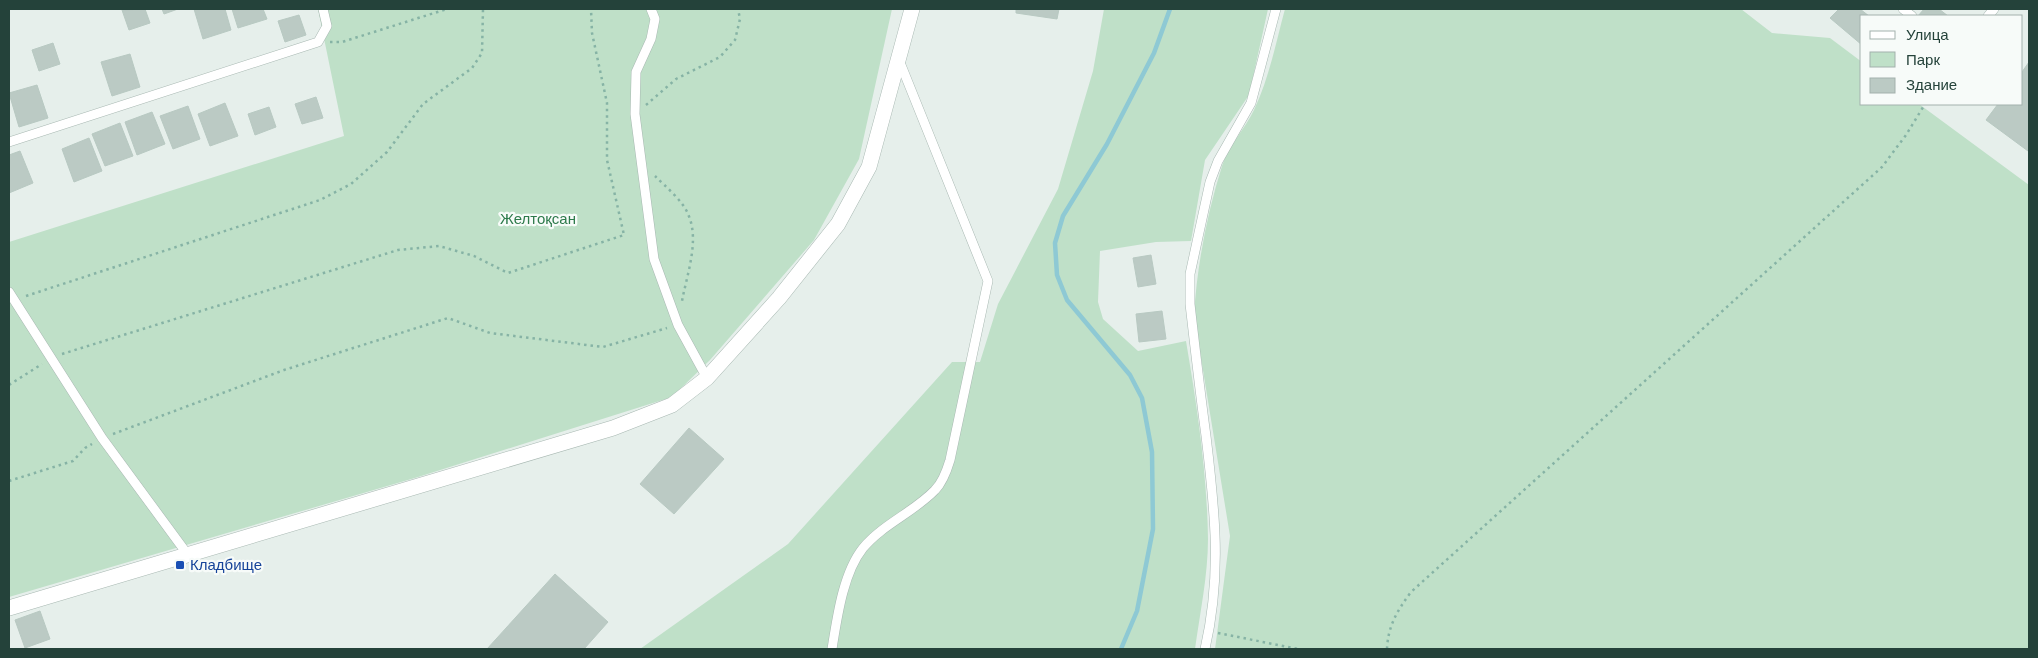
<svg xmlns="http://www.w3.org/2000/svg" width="2038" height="658" font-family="Barlow,sans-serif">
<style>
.green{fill:#bfe0c8}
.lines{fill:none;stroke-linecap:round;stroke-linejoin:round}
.stream{stroke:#8ec9d4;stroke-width:4.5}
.building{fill:#bbcac4;stroke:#b8c9c2}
.lane-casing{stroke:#a8b8b2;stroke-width:10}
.street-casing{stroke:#a8b8b2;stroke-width:16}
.path{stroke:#86b3a5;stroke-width:2.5;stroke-dasharray:2.5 4;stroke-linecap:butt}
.lane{stroke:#fff;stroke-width:9}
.street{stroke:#fff;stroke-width:15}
.transit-dot{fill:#1a4fb4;stroke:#f7fbf9;stroke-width:2}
.labels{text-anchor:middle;stroke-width:4.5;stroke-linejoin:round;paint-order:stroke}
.park-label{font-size:15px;fill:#2d7a4b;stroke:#f7fbf9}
.transit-label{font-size:15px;fill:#164399;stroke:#f7fbf9;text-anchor:start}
</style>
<rect width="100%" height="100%" fill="#e6efeb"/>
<g class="green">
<path d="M318,9h574l-33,150 -45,81 -104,120 -38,37 -254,80 -409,120v-355l335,-106z"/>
<path d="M1104,9h164l-19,86 -44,65 -14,81 -35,1 -56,9 -2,51 5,17 35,32 48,-10c11,65 21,131 22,198 0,36 -8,74 -13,110h-555l148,-105 164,-182h28l18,-58 60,-115 35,-118z"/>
<path d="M1285,9h456l31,24 58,5 32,24v42h57l110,81v464h-814l15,-113 -36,-221c3,-50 13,-101 28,-149 6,-20 23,-37 32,-56 15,-31 22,-68 31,-101z"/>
</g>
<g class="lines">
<path class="stream" d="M1121,649l16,-38 16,-82 -1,-77 -10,-54 -12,-23 -63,-75 -10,-25 -2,-32 8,-27 44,-72 47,-91 16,-44"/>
</g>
<g class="building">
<path d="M145,9l5,14 -21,7 -7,-20z"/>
<path d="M162,9h16l-14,5z"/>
<path d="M194,9h31l6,21 -28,9z"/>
<path d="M232,9h31l4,10 -29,9z"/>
<path d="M1016,9h43l-2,10 -41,-6z"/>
<path d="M1839,9h21l9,7h-7v29l-32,-27z"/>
<path d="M1924,9h15l9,7h-30z"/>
<path d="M299,15l7,20 -21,7 -7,-21z"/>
<path d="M53,43l7,21 -21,7 -7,-21z"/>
<path d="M130,54l10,33 -28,9 -11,-34z"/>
<path d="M2029,62v88l-1,1 -42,-31 12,-16h24v-32z"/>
<path d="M37,85l11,33 -29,9 -10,-34z"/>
<path d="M316,97l7,21 -21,6 -7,-20z"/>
<path d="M225,103l13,33 -28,10 -12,-32z"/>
<path d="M188,106l12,33 -27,10 -13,-33z"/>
<path d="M269,107l7,20 -21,8 -7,-21z"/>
<path d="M152,112l13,32 -28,11 -12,-33z"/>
<path d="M120,123l13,33 -28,10 -13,-32z"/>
<path d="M89,138l13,33 -28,11 -12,-33z"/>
<path d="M20,151l13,32 -24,10v-38z"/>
<path d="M1151,255l5,29 -18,3 -5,-29z"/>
<path d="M1162,311l4,28 -27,3 -3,-28z"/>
<path d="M689,428l35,31 -50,55 -34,-30z"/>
<path d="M555,574l53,48 -24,27h-97z"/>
<path d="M40,611l10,28 -25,9 -10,-28z"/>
</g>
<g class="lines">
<defs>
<g id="lane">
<path d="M651,9l4,10 -4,20 -15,33 -1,42 19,145 24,66 29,53"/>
<path d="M1903,9l9,7"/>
<path d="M1988,16l6,-7"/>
<path d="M9,142l309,-100 9,-16 -4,-17"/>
<path d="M9,292l93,146 86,117"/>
<path d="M832,649c5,-31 11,-76 31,-101 20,-24 51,-36 72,-58 8,-8 12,-20 15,-30l38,-179 -89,-221"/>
<path d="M1205,649c17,-74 10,-138 1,-213 -6,-44 -11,-88 -16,-132v-30l20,-92 8,-21 33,-58 25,-94"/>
</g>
<path id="street" d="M9,608l604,-180 59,-23 35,-27 72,-80 59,-74 31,-57 43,-158"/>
</defs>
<use href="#lane" class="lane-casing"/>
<use href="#street" class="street-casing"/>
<g class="path">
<path d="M330,42h12l105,-33"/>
<path d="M646,105l30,-26 44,-22 15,-17 5,-21 -2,-10"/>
<path d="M655,176c10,10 28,25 33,38 12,26 -1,60 -6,87"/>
<path d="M26,296l294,-96 31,-16 36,-32 36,-48 49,-36 10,-15 1,-44"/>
<path d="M62,354l336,-104 41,-4 35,10 34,17 116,-38 -17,-75v-57l-15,-70 -1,-24"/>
<path d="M9,385l33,-21"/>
<path d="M113,434l171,-64 164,-52 42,15 113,14 64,-19"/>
<path d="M9,481l64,-20 12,-13 7,-4"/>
<path d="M1218,633l80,16"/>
<path d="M1387,649c1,-23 10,-38 24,-57l471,-425 24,-32 19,-31"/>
</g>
<use href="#lane" class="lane"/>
<use href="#street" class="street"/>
</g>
<rect class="transit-dot" x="175" y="560" width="10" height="10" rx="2.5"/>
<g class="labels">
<g class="park-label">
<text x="538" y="224">Желтоқсан</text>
</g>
<g class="transit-label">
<text x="190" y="570">Кладбище</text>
</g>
</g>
<rect width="2038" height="658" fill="none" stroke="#24423a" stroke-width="20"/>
<rect x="1860" y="15" width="162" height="90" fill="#f7fbf9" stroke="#a3b1ad"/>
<rect x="1870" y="31" width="25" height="8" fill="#ffffff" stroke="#a3b1ad"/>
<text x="1906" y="40" font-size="15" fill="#24423a">Улица</text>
<rect x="1870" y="52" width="25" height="15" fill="#bfe0c8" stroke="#a3b1ad"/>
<text x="1906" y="65" font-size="15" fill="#24423a">Парк</text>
<rect x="1870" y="78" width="25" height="15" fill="#bbcac4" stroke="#a3b1ad"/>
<text x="1906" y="90" font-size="15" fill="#24423a">Здание</text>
</svg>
